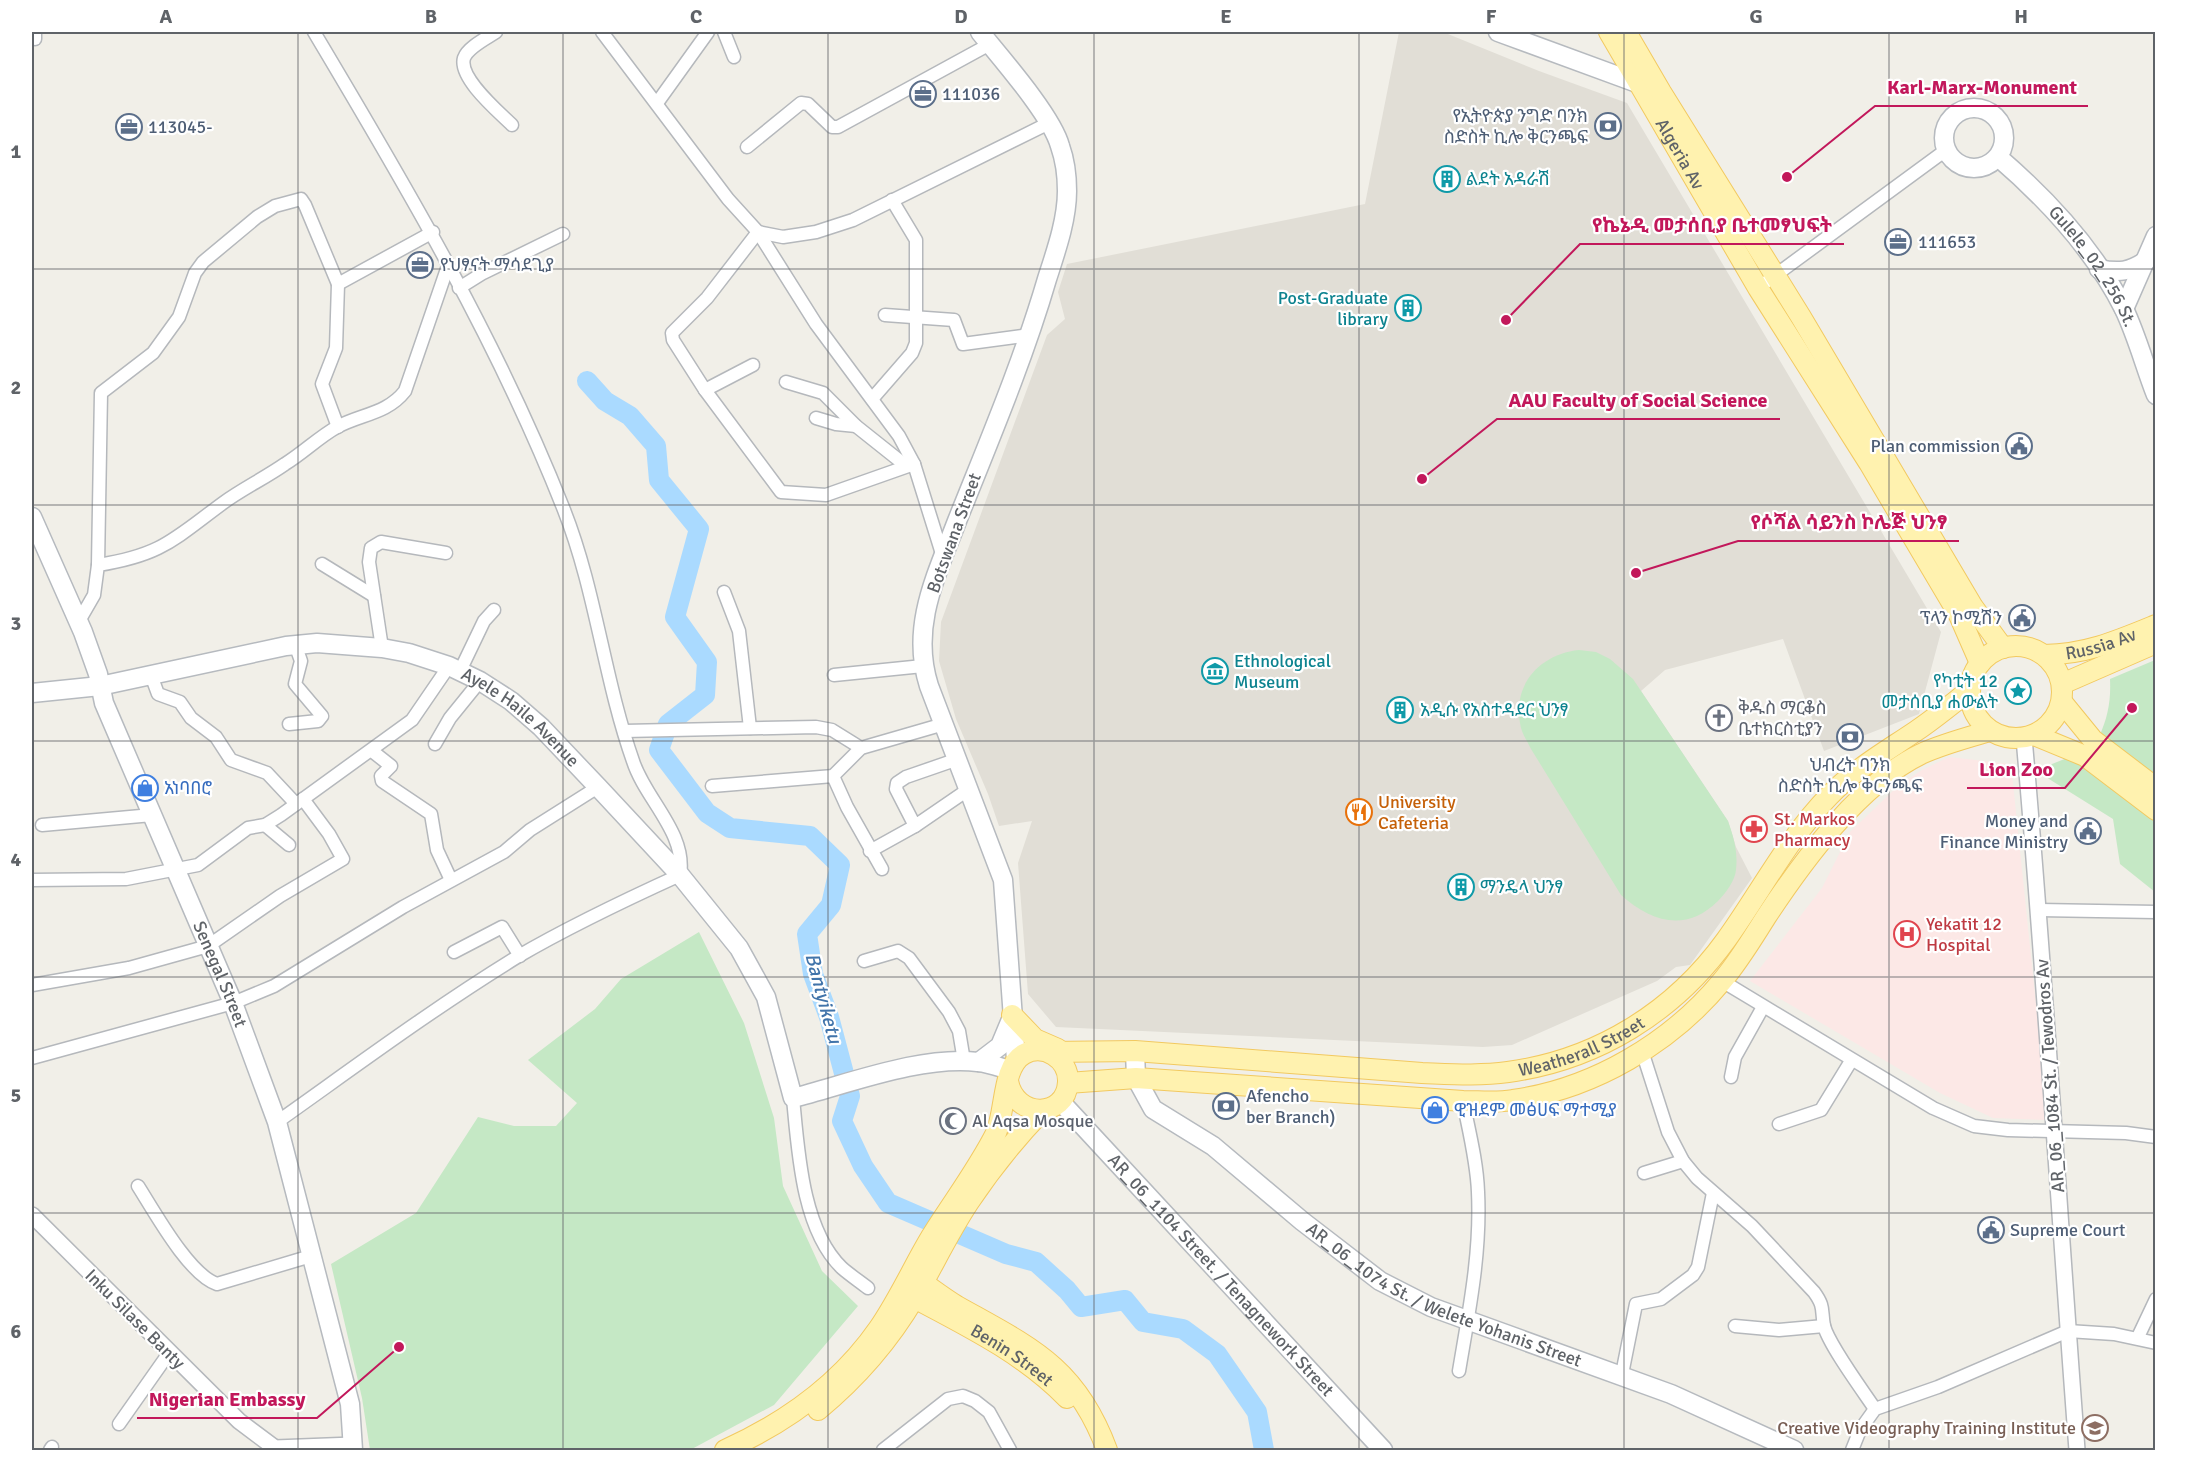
<svg xmlns="http://www.w3.org/2000/svg" width="2187" height="1482" font-family="Signika,'Noto Sans Ethiopic',sans-serif">
<style>
.education{fill:#e1ded6}
.medical{fill:#fce8e6}
.green{fill:#c5e8c5}
.lines{fill:none;stroke-linecap:round;stroke-linejoin:round}
.river{stroke:#aadaff;stroke-width:20}
.minor-casing{stroke:#b5b8bc;stroke-width:15}
.tertiary-casing{stroke:#b5b8bc;stroke-width:18}
.secondary-casing{stroke:#b6babf;stroke-width:21}
.primary-casing{stroke:#f2c960;stroke-width:22}
.minor{stroke:#fff;stroke-width:12}
.tertiary{stroke:#fff;stroke-width:15}
.secondary{stroke:#fff;stroke-width:18}
.primary{stroke:#fff2af;stroke-width:20}
.grid{fill:none;stroke:#5f6368;stroke-width:1.5;stroke-opacity:0.55}
.labels{text-anchor:middle;stroke-width:4.5;stroke-linejoin:round;paint-order:stroke}
.service-label{font-size:18px;fill:#4e5e75;stroke:#fff;text-anchor:start}
.street-label{font-size:18px;fill:#5f6368;stroke:#fff}
.culture-label{font-size:18px;fill:#0d838f;stroke:#fff;text-anchor:start}
.worship-label{font-size:18px;fill:#5b616d;stroke:#fff;text-anchor:start}
.shop-label{font-size:18px;fill:#366cbe;stroke:#fff;text-anchor:start}
.food-label{font-size:18px;fill:#c56008;stroke:#fff;text-anchor:start}
.health-label{font-size:18px;fill:#be3a42;stroke:#fff;text-anchor:start}
.education-label{font-size:18px;fill:#785e54;stroke:#fff;text-anchor:end}
.water-label{font-size:20px;font-style:italic;fill:#4174aa;stroke:#fff}
.leader{fill:none;stroke:#c2185b;stroke-width:2}
.callout-dot{fill:#c2185b;stroke:#fff;stroke-width:2}
.callout-label{font-size:20px;text-anchor:middle;font-weight:bold;fill:#c2185b;stroke:#fff;stroke-width:4.5;stroke-linejoin:round;paint-order:stroke}
.neatline{fill:none;stroke:#5f6368;stroke-width:2}
.grid-label{font-size:20px;text-anchor:middle;font-weight:bold;fill:#5f6368}
</style>
<rect width="100%" height="100%" fill="#f1efe8"/>
<path class="education" d="M1399,32h44l96,39 88,32 314,529 -22,82 -95,37 -41,-112 -118,31 -24,21 87,130 8,26 16,31 -62,87 -14,2 -19,14 -145,64 -29,2 -427,-20 -28,-33 -10,-131 14,-42 -33,5 -11,-32 -32,-75 -17,-58 2,-39 106,-287 18,-16 -7,-27 9,-28 298,-60z"/>
<path class="medical" d="M1949,757l62,7 37,356 -55,-2 -53,-25 -190,-112 72,-93 28,-56 48,-46 24,-16z"/>
<g class="green">
<path d="M1579,650l17,2 14,7 23,20 95,142c6,17 10,31 8,49 -1,11 -11,24 -18,31 -32,32 -67,21 -97,-6l-90,-146c-4,-8 -10,-17 -11,-26 -7,-40 21,-69 59,-73z"/>
<path d="M2155,660v118l-56,-41c9,-20 12,-36 11,-58z"/>
<path d="M2072,756l83,62v74l-35,-28 -7,-45 -72,-45 11,-10z"/>
<path d="M699,932l45,91 30,95 9,68 39,85 36,35 -84,99 -84,45h-320l-8,-52 -31,-134 85,-51 62,-96 36,9h42l21,-23 -49,-43 67,-51 26,-30z"/>
</g>
<g class="lines">
<path class="river" d="M587,381l18,20 25,15 26,30 3,34 40,49 -24,88 32,45 -2,33 -37,29 -9,26 48,63 23,15 80,8 30,29 -9,40 -24,29 6,40 16,43 21,79 -8,25 21,45 25,37 118,51 30,8 31,28 14,17 44,-7 18,22 40,7 34,25 40,58 7,38"/>
<defs>
<g id="minor">
<path d="M496,32c-9,6 -28,15 -32,26 -6,20 35,54 48,67"/>
<path d="M602,32l126,167 30,33 58,92 83,112 15,28 29,93"/>
<path d="M724,32l10,25"/>
<path d="M35,39v-7"/>
<path d="M657,103l51,-71"/>
<path d="M747,147l54,-44 7,1 24,23h6l152,-83"/>
<path d="M459,288l24,-15 80,-39"/>
<path d="M1758,288l188,-138"/>
<path d="M885,315l69,5 9,24 67,-9"/>
<path d="M786,382l37,11 33,33 49,39"/>
<path d="M705,390l48,-25"/>
<path d="M872,399l40,-46 4,-10v-103l-24,-40"/>
<path d="M816,418l20,6 20,2"/>
<path d="M338,427l-16,-43 14,-36 2,-64"/>
<path d="M914,464l-88,31 -45,-3 -76,-102 -32,-50 -1,-7 35,-35 51,-66 25,5 33,-5 37,-12 196,-97"/>
<path d="M322,564l52,32"/>
<path d="M98,565l3,-172 52,-40 26,-36 16,-44 8,-11 54,-45 18,-11 26,-7 4,6 33,79 95,-52"/>
<path d="M724,592l15,39 11,97"/>
<path d="M79,621l15,-26 4,-30c64,-10 76,-26 125,-62 19,-14 42,-25 62,-39 18,-11 34,-27 52,-37 24,-13 50,-13 68,-36l43,-125"/>
<path d="M382,648l-13,-86 2,-14 10,-6 65,11"/>
<path d="M460,671l24,-50 10,-11"/>
<path d="M151,675l7,19 22,8 11,16 25,19 15,23 36,13 29,31"/>
<path d="M834,675l89,-9"/>
<path d="M289,724l29,-3 4,-5 -27,-32 6,-23 -6,-17"/>
<path d="M624,731l192,-4 16,3 29,18"/>
<path d="M435,744l15,-26 30,-37"/>
<path d="M372,751l19,15 -10,10 1,5 49,33 6,36 14,30"/>
<path d="M958,759l-52,18 -9,6 -1,6 19,37 54,-37"/>
<path d="M833,776l14,31 35,62"/>
<path d="M712,786l121,-10 28,-28 83,-24"/>
<path d="M42,825l110,-10"/>
<path d="M265,825l24,20"/>
<path d="M870,851l45,-25"/>
<path d="M32,880l94,-1 72,-14 50,-37 17,-3 16,-10 131,-95 37,-54"/>
<path d="M2039,910l117,2"/>
<path d="M454,952l48,-25 18,29"/>
<path d="M864,961l34,-10 11,7 40,54 10,19 5,30"/>
<path d="M1722,981l211,127 41,18 34,4 118,3 30,4"/>
<path d="M32,985l97,-17 79,-22 72,-50 63,-37 -14,-25 -26,-35"/>
<path d="M1642,1051l26,81 15,29 14,17 55,48 62,66c11,15 7,18 10,34 5,19 39,65 51,83"/>
<path d="M32,1058l201,-55 41,-17 129,-79 101,-55 26,-22 68,-43"/>
<path d="M1731,1077l4,-20 28,-50"/>
<path d="M793,1098c5,52 9,132 49,170 8,7 17,13 26,20"/>
<path d="M277,1122c79,-56 157,-114 240,-165 53,-31 108,-57 163,-82 7,-42 -35,-76 -47,-114 -29,-82 -37,-170 -69,-251 -66,-168 -158,-324 -250,-478"/>
<path d="M1779,1124l42,-14 30,-49"/>
<path d="M1644,1173l39,-12"/>
<path d="M138,1186c16,25 51,89 79,98l94,-28"/>
<path d="M1735,1326l44,4 45,-4"/>
<path d="M2138,1337l18,-38"/>
<path d="M1459,1371c10,-60 22,-118 19,-179 -1,-30 -9,-61 -15,-91"/>
<path d="M1622,1374l14,-70 25,-5 32,-24 5,-8 15,-74"/>
<path d="M119,1424l50,-71"/>
<path d="M50,1450l2,-3"/>
<path d="M883,1450l65,-51 15,-3 12,5 14,11 21,38"/>
<path d="M1852,1450l8,-20 15,-21 63,-22 130,-56 46,3 42,9"/>
</g>
<g id="tertiary">
<path d="M2024,738c21,237 35,475 53,712"/>
<path d="M32,1215l207,206 36,27 78,-3"/>
</g>
<g id="secondary">
<path d="M980,32c21,26 72,84 80,114 5,14 7,30 7,45 0,29 -11,60 -20,88 -24,82 -58,162 -90,242 -21,55 -47,106 -28,165l74,194 13,180"/>
<path d="M1498,32l150,55"/>
<circle cx="1974" cy="138" r="30"/>
<path id="s1" d="M1998,157c50,43 96,92 126,152 13,27 21,58 32,86"/>
<path d="M2099,269c20,4 31,3 48,-9"/>
<path d="M2124,309l32,-73"/>
<path id="s2" d="M32,517l51,115 15,42 6,29 129,300 44,119 73,282 3,46"/>
<path id="s3" d="M32,693l68,-7 186,-40 31,-3 65,5 27,5 40,13 31,15 31,20 30,26 57,60 82,88 59,73 27,49 27,101c55,-14 129,-43 185,-36 11,1 21,5 31,8"/>
<path id="s4" d="M1135,1051l1,27 17,31 60,37 89,75 78,60 51,26 240,87 123,56"/>
<path d="M979,1062l21,-16 10,-24"/>
<path id="s5" d="M1060,1101l323,349"/>
</g>
<g id="primary">
<path id="s6" d="M1609,32l149,256 111,175 90,152 21,48"/>
<path d="M1626,32l35,60 140,225 172,290 30,41"/>
<circle cx="2016" cy="692" r="46"/>
<path id="s7" d="M2044,655c43,-1 73,-14 112,-30"/>
<path d="M2062,684l94,-41"/>
<path d="M2062,702l31,38 63,48"/>
<path d="M2034,735l51,21 71,54"/>
<path d="M1012,1015l23,24 23,10"/>
<path id="s8" d="M1049,1052l86,-1 287,22c28,1 58,3 86,-1 89,-12 166,-60 218,-132 34,-47 62,-102 103,-144 26,-27 56,-44 87,-65 18,-12 36,-27 54,-41"/>
<path d="M1068,1083l68,-5 327,23c17,0 34,2 50,-1 80,-11 158,-57 209,-119 17,-20 30,-42 44,-64 37,-56 93,-133 155,-163 22,-10 45,-16 69,-23"/>
<path d="M912,1275c15,10 30,22 45,31 73,41 119,60 150,144"/>
<path id="s9" d="M903,1292c58,31 118,59 164,106"/>
<path d="M818,1410c39,-32 71,-69 97,-113 18,-31 34,-65 54,-95 22,-33 46,-63 74,-92"/>
<path d="M725,1450c60,-27 116,-67 154,-122 20,-29 34,-61 52,-91 21,-34 47,-68 65,-104 10,-23 6,-67 28,-79 20,-11 45,5 44,28 -2,37 -53,37 -60,-1"/>
</g>
</defs>
<use href="#minor" class="minor-casing"/>
<use href="#tertiary" class="tertiary-casing"/>
<use href="#secondary" class="secondary-casing"/>
<use href="#primary" class="primary-casing"/>
<use href="#minor" class="minor"/>
<use href="#tertiary" class="tertiary"/>
<use href="#secondary" class="secondary"/>
<use href="#primary" class="primary"/>
</g>
<path class="grid" d="M298,32v1418M563,32v1418M828,32v1418M1094,32v1418M1359,32v1418M1624,32v1418M1889,32v1418M32,269h2124M32,505h2124M32,741h2124M32,977h2124M32,1213h2124"/>
<defs>
<symbol id="office-ring" viewBox="-11 -11 22 22"><circle r="9.5" fill="#fff" stroke="#5c6f8a" stroke-width="1.5"/><path d="M-6-3h4V-5.5h4V-3h4V5H-6ZM-1-4.5V-3h2v-1.5ZM-6 0V1H6V0Z" fill="#5c6f8a"/></symbol>
<symbol id="bank-ring" viewBox="-11 -11 22 22"><circle r="9.5" fill="#fff" stroke="#5c6f8a" stroke-width="1.5"/><path d="M-6-4H6V4H-6ZM0-2.3a2.3 2.3 0 1 0 0 4.6a2.3 2.3 0 1 0 0-4.6Z" fill="#5c6f8a"/></symbol>
<symbol id="building-ring" viewBox="-11 -11 22 22"><circle r="9.5" fill="#fff" stroke="#0f9aa8" stroke-width="1.5"/><path d="M-4-6H4V6H1V3H-1V6H-4ZM-2.5-4.3h1.7v1.8h-1.7ZM.8-4.3h1.7v1.8H.8ZM-2.5-1h1.7V.8h-1.7ZM.8-1h1.7V.8H.8Z" fill="#0f9aa8"/></symbol>
<symbol id="civic-ring" viewBox="-11 -11 22 22"><circle r="9.5" fill="#fff" stroke="#5c6f8a" stroke-width="1.5"/><path d="M-.6-6.5H3V-4.5H.6V-3L4-1V1h2V6H-6V1h2V-1L-.6-3ZM-1.2 2.5V6h2.4V2.5Z" fill="#5c6f8a"/></symbol>
<symbol id="museum-ring" viewBox="-11 -11 22 22"><circle r="9.5" fill="#fff" stroke="#0f9aa8" stroke-width="1.5"/><path d="M0-6L6-3V-2H-6V-3ZM-5-1h2V3h-2ZM-1-1h2V3h-2ZM3-1h2V3H3ZM-6 4H6V6H-6Z" fill="#0f9aa8"/></symbol>
<symbol id="sight-ring" viewBox="-11 -11 22 22"><circle r="9.5" fill="#fff" stroke="#0f9aa8" stroke-width="1.5"/><path d="M0-6L1.8-2.2L6-1.7L2.9 1.2L3.7 5.4L0 3.3L-3.7 5.4L-2.9 1.2L-6-1.7L-1.8-2.2Z" fill="#0f9aa8"/></symbol>
<symbol id="church-ring" viewBox="-11 -11 22 22"><circle r="9.5" fill="#fff" stroke="#6b7280" stroke-width="1.5"/><path d="M-1.2-6h2.4v3.5h3.3v2.4h-3.3V6h-2.4V-.1h-3.3v-2.4h3.3Z" fill="#6b7280"/></symbol>
<symbol id="shop-ring" viewBox="-11 -11 22 22"><circle r="9.5" fill="#fff" stroke="#3f7fe0" stroke-width="1.5"/><path d="M-5-2.5h2.3a2.7 3.5 0 0 1 5.4 0H5L5.5 6h-11ZM-1.5-2.5h3a1.5 2.3 0 0 0-3 0Z" fill="#3f7fe0"/></symbol>
<symbol id="restaurant-ring" viewBox="-11 -11 22 22"><circle r="9.5" fill="#fff" stroke="#e8710a" stroke-width="1.5"/><path d="M-5-6h1v4h1v-4h1v4h1v-4h1v5L-1.5 .5V6h-2V.5L-5-1ZM5-6V6H3V1.5H1.5Q1.5-4 5-6Z" fill="#e8710a"/></symbol>
<symbol id="pharmacy-ring" viewBox="-11 -11 22 22"><circle r="9.5" fill="#fff" stroke="#e0444e" stroke-width="1.5"/><path d="M-2-6h4v4h4v4h-4v4h-4v-4h-4v-4h4Z" fill="#e0444e"/></symbol>
<symbol id="hospital-ring" viewBox="-11 -11 22 22"><circle r="9.5" fill="#fff" stroke="#e0444e" stroke-width="1.5"/><path d="M-5-5h3v3.5h4V-5h3V5h-3V1.5h-4V5h-3Z" fill="#e0444e"/></symbol>
<symbol id="mosque-ring" viewBox="-11 -11 22 22"><circle r="9.5" fill="#fff" stroke="#6b7280" stroke-width="1.5"/><path d="M3.5-4.9A6 6 0 1 0 3.5 4.9A5 5 0 1 1 3.5-4.9Z" fill="#6b7280"/></symbol>
<symbol id="university-ring" viewBox="-11 -11 22 22"><circle r="9.5" fill="#fff" stroke="#8d6e63" stroke-width="1.5"/><path d="M0-5L7-2L0 1L-7-2ZM-4 1L0 2.5L4 1V4Q0 6-4 4Z" fill="#8d6e63"/></symbol>
</defs>
<g fill-rule="evenodd">
<use href="#office-ring" x="908" y="79" width="30" height="30"/>
<use href="#bank-ring" x="1593" y="111" width="30" height="30"/>
<use href="#office-ring" x="114" y="112" width="30" height="30"/>
<use href="#building-ring" x="1432" y="164" width="30" height="30"/>
<use href="#office-ring" x="1883" y="227" width="30" height="30"/>
<use href="#office-ring" x="405" y="250" width="30" height="30"/>
<use href="#building-ring" x="1393" y="293" width="30" height="30"/>
<use href="#civic-ring" x="2004" y="431" width="30" height="30"/>
<use href="#civic-ring" x="2007" y="603" width="30" height="30"/>
<use href="#museum-ring" x="1200" y="656" width="30" height="30"/>
<use href="#sight-ring" x="2003" y="676" width="30" height="30"/>
<use href="#building-ring" x="1385" y="695" width="30" height="30"/>
<use href="#church-ring" x="1704" y="703" width="30" height="30"/>
<use href="#bank-ring" x="1835" y="722" width="30" height="30"/>
<use href="#shop-ring" x="130" y="773" width="30" height="30"/>
<use href="#restaurant-ring" x="1344" y="797" width="30" height="30"/>
<use href="#pharmacy-ring" x="1739" y="814" width="30" height="30"/>
<use href="#civic-ring" x="2073" y="816" width="30" height="30"/>
<use href="#building-ring" x="1446" y="872" width="30" height="30"/>
<use href="#hospital-ring" x="1892" y="919" width="30" height="30"/>
<use href="#bank-ring" x="1211" y="1091" width="30" height="30"/>
<use href="#shop-ring" x="1420" y="1095" width="30" height="30"/>
<use href="#mosque-ring" x="938" y="1106" width="30" height="30"/>
<use href="#civic-ring" x="1976" y="1215" width="30" height="30"/>
<use href="#university-ring" x="2080" y="1413" width="30" height="30"/>
</g>
<g class="labels">
<g class="service-label">
<text x="942" y="100">111036</text>
<text x="1588" y="122" text-anchor="end">የኢትዮጵያ ንግድ ባንክ<tspan x="1588" dy="21">ስድስት ኪሎ ቅርንጫፍ</tspan></text>
<text x="148" y="133">113045-</text>
<text x="1918" y="248">111653</text>
<text x="440" y="271">የህፃናት ማሳደጊያ</text>
<text x="2000" y="452" text-anchor="end">Plan commission</text>
<text x="2002" y="624" text-anchor="end">ፕላን ኮሚሽን</text>
<text x="1850" y="771" text-anchor="middle">ህብረት ባንክ<tspan x="1850" dy="21">ስድስት ኪሎ ቅርንጫፍ</tspan></text>
<text x="2068" y="827" text-anchor="end">Money and<tspan x="2068" dy="21">Finance Ministry</tspan></text>
<text x="1246" y="1102">Afencho<tspan x="1246" dy="21">ber Branch)</tspan></text>
<text x="2010" y="1236">Supreme Court</text>
</g>
<g class="street-label">
<text dy="6" stroke="none"><textPath href="#s6" startOffset="141">Algeria Av</textPath></text>
<text dy="6" stroke="none"><textPath href="#s1" startOffset="146">Gulele_02_256 St.</textPath></text>
<text transform="translate(954 533) rotate(-70)" y="6">Botswana Street</text>
<text dy="6" stroke="none"><textPath href="#s7" startOffset="58">Russia Av</textPath></text>
<text dy="6" stroke="none"><textPath href="#s3" startOffset="513">Ayele Haile Avenue</textPath></text>
<text dy="6" stroke="none"><textPath href="#s2" startOffset="495">Senegal Street</textPath></text>
<text dy="6" stroke="none"><textPath href="#s8" startOffset="538">Weatherall Street</textPath></text>
<text transform="translate(2050 1076) rotate(-94)" y="6">AR_06_1084 St. / Tewodros Av</text>
<text dy="6" stroke="none"><textPath href="#s5" startOffset="237">AR_06_1104 Street. / Tenagnework Street</textPath></text>
<text dy="6" stroke="none"><textPath href="#s4" startOffset="411">AR_06_1074 St. / Welete Yohanis Street</textPath></text>
<text transform="translate(135 1319) rotate(45)" y="6">Inku Silase Banty</text>
<text dy="6" stroke="none"><textPath href="#s9" startOffset="126">Benin Street</textPath></text>
</g>
<g class="culture-label">
<text x="1466" y="185">ልደት አዳራሽ</text>
<text x="1388" y="304" text-anchor="end">Post-Graduate<tspan x="1388" dy="21">library</tspan></text>
<text x="1234" y="667">Ethnological<tspan x="1234" dy="21">Museum</tspan></text>
<text x="1998" y="687" text-anchor="end">የካቲት 12<tspan x="1998" dy="21">መታሰቢያ ሐውልት</tspan></text>
<text x="1420" y="716">አዲሱ የአስተዳደር ህንፃ</text>
<text x="1480" y="893">ማንዴላ ህንፃ</text>
</g>
<g class="worship-label">
<text x="1738" y="714">ቅዱስ ማርቆስ<tspan x="1738" dy="21">ቤተክርስቲያን</tspan></text>
<text x="972" y="1127">Al Aqsa Mosque</text>
</g>
<g class="shop-label">
<text x="164" y="794">አነባበሮ</text>
<text x="1454" y="1116">ዊዝደም መፅሀፍ ማተሚያ</text>
</g>
<g class="food-label">
<text x="1378" y="808">University<tspan x="1378" dy="21">Cafeteria</tspan></text>
</g>
<g class="health-label">
<text x="1774" y="825">St. Markos<tspan x="1774" dy="21">Pharmacy</tspan></text>
<text x="1926" y="930">Yekatit 12<tspan x="1926" dy="21">Hospital</tspan></text>
</g>
<g class="education-label">
<text x="2076" y="1434">Creative Videography Training Institute</text>
</g>
<g class="water-label">
<text transform="translate(824 998) rotate(75)" y="7">Bantyiketu</text>
</g>
</g>
<path class="leader" d="M1787 177L1875 106H2088M1506 320L1580 244H1844M1422 479L1497 419H1780M1636 573L1738 541H1959M2132 708L2065 788H1967M399 1347L317 1418H137"/>
<g class="callout-dot">
<circle cx="1787" cy="177" r="6"/>
<circle cx="1506" cy="320" r="6"/>
<circle cx="1422" cy="479" r="6"/>
<circle cx="1636" cy="573" r="6"/>
<circle cx="2132" cy="708" r="6"/>
<circle cx="399" cy="1347" r="6"/>
</g>
<g class="callout-label">
<text x="1982" y="94">Karl-Marx-Monument</text>
<text x="1712" y="232">የኬኔዲ መታሰቢያ ቤተመፃህፍት</text>
<text x="1638" y="407">AAU Faculty of Social Science</text>
<text x="1849" y="529">የሶሻል ሳይንስ ኮሌጅ ህንፃ</text>
<text x="2016" y="776">Lion Zoo</text>
<text x="227" y="1406">Nigerian Embassy</text>
</g>
<rect width="2187" height="1482" fill="none" stroke="#ffffff" stroke-width="66"/>
<rect x="33" y="33" width="2121" height="1416" class="neatline"/>
<g class="grid-label">
<text x="166" y="23">A</text>
<text x="431" y="23">B</text>
<text x="696" y="23">C</text>
<text x="961" y="23">D</text>
<text x="1226" y="23">E</text>
<text x="1491" y="23">F</text>
<text x="1756" y="23">G</text>
<text x="2021" y="23">H</text>
<text x="16" y="158">1</text>
<text x="16" y="394">2</text>
<text x="16" y="630">3</text>
<text x="16" y="866">4</text>
<text x="16" y="1102">5</text>
<text x="16" y="1338">6</text>
</g>
</svg>
